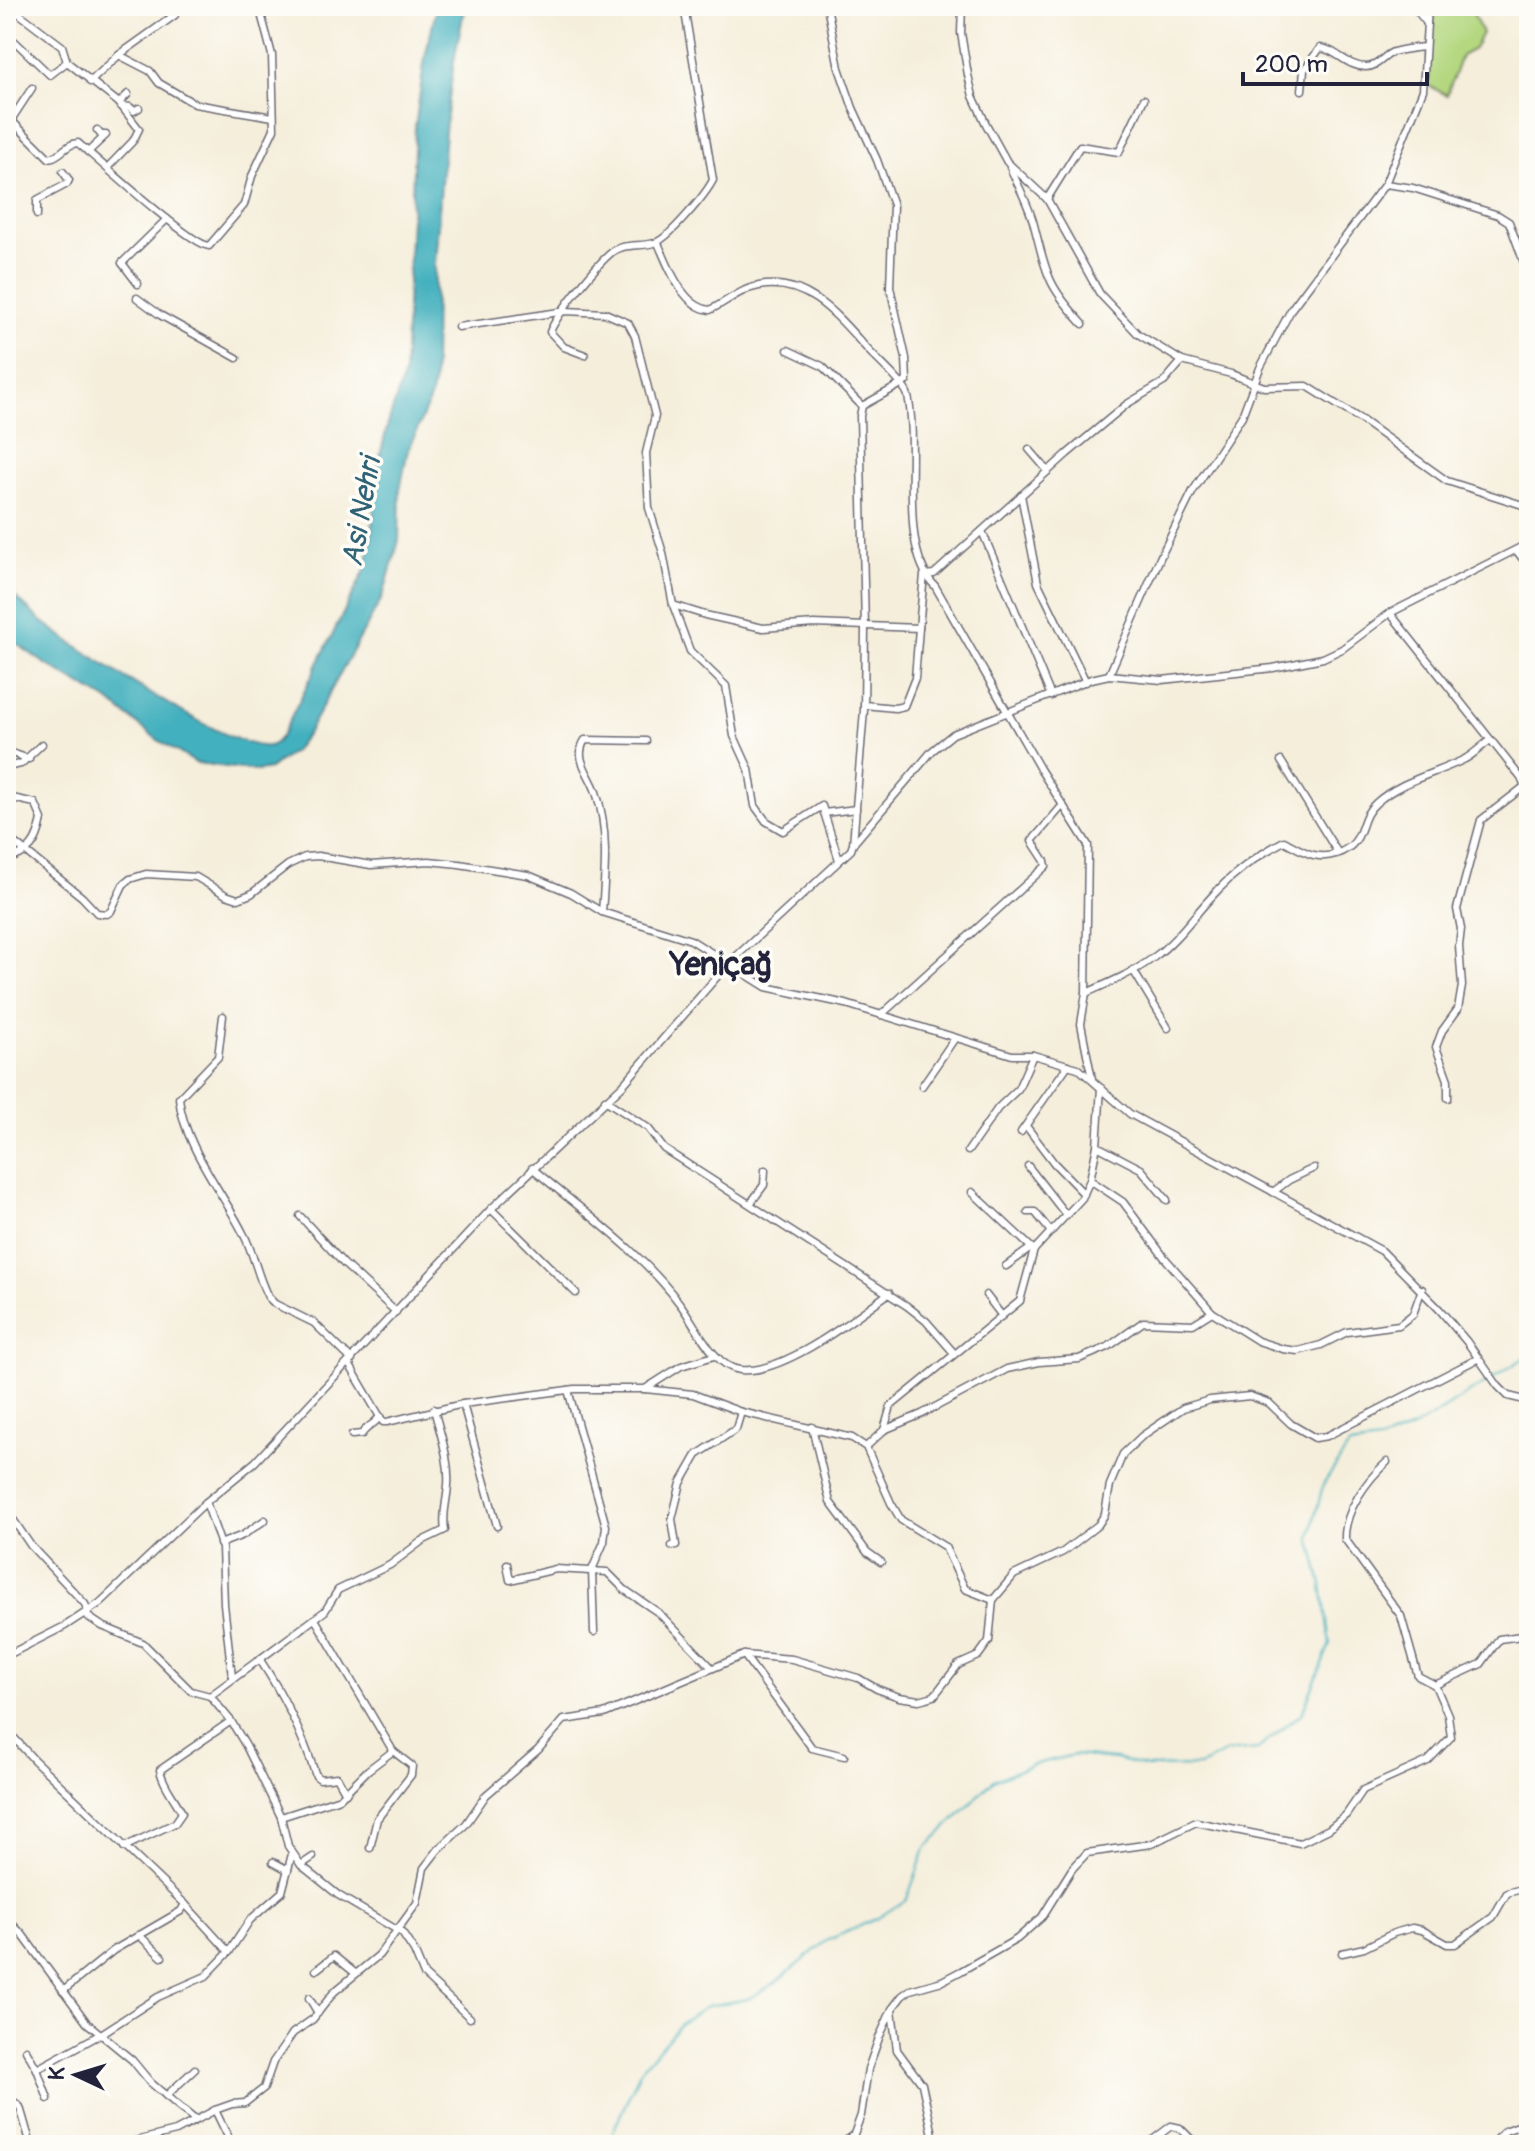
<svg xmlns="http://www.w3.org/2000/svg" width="1535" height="2151" font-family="Pangolin,sans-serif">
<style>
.green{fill:#b4d77f;stroke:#6b7c5d;stroke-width:2}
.water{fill:#42b0be;stroke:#32697c;stroke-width:2}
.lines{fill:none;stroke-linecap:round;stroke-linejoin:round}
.stream{stroke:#42b0be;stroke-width:2}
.minor-casing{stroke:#6c6973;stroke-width:9}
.minor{stroke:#fff;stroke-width:6}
.labels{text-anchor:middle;stroke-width:7;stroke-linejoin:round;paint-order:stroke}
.water-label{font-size:30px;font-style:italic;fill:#306276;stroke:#fdfcf7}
.quarter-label{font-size:32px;font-weight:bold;fill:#22223b;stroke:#fdfcf7}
</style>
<rect width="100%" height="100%" fill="#fdfcf7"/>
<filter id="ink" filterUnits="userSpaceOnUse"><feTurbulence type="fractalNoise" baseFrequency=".0125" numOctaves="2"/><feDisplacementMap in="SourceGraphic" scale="16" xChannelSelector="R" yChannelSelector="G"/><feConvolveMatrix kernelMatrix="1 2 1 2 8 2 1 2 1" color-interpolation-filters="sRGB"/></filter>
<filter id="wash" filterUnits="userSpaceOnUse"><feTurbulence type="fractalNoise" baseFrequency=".006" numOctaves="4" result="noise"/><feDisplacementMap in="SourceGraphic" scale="32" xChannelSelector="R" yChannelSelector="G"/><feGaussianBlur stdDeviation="1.8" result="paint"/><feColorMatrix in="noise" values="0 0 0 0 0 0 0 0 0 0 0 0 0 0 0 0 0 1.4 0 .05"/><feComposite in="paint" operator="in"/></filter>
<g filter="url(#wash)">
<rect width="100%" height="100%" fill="#f5eedb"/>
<path class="green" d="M1436,6h34l12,27 -8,16 -13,7 -14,39 -18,-9 -1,-33z"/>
<path class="water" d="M437,6h28l-11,55 -9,70 -10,133 -1,116 -4,19 -23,55 -7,36 -1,50 -16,56 -76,138 -11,15 -26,20 -12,2 -62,-8 -38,-23 -51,-40 -63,-37 -38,-27v-47c11,9 21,19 32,29 33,27 193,133 230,128 7,-1 10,-6 14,-11l83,-165 7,-35 4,-63 11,-45 17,-53 11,-247 10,-70z"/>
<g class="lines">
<path class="stream" d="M607,2145l33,-74 40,-47 27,-18 41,-7 27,-16 51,-42 52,-23 29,-19 18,-50 69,-69 37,-15 43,-10 41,4 32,8 54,-1 25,-14 32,-3 44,-36 28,-69 -8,-59 -12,-48 13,-52 26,-39 30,-4 38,-16 112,-71"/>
</g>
</g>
<g filter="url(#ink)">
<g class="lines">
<defs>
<g id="minor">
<path d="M9,6l53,40 5,16 52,41 20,26 -6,12 -26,27"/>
<path d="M827,6l12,62 14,40 24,52 16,45 -3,82 16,71 1,23 -45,25 -2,10 5,211 -1,83 -11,134"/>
<path d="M962,6l-1,27 7,42 5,21 13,28 21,38 40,37 53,95 38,40 44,27 49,13 33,13 43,-1 53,33 87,62 82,26"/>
<path d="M1413,6l13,16"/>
<path d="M6,33l44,42 17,-13"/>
<path d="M119,55l56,-40 -23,-9"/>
<path d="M90,82l29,-27 31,16 9,12 36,21 78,13"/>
<path d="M1302,90l2,-20 16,-22c16,1 27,19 46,19 12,0 17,-11 27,-15 10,-3 21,-4 32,-5"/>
<path d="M119,103l9,-9"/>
<path d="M121,106l9,1 4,4 5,-3"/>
<path d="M6,115l43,43c12,-1 17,-15 29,-15 21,18 113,102 131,103l35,-41 8,-29 22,-47 -2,-74 -13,-49"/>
<path d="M11,120l21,-32"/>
<path d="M88,152l18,-17h-5l-4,-5"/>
<path d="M1010,167c8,19 19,38 24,58 13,50 13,60 49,99"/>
<path d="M1385,184l28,4 85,27 11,7 20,54"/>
<path d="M1047,199l33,-53 39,6 25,-53"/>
<path d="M37,215v-15l30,-16 2,-4 -6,-8"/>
<path d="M658,243c10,22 24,64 52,67 16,-8 31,-21 49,-24 49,-9 80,32 110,65 9,10 37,34 39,45 12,54 -11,152 27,190l105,183 48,76 -2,148 -5,31 11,55"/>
<path d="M138,284l-16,-21 45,-44"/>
<path d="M137,298l23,17 77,43"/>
<path d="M458,327l108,-16 39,2 23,10 7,13 20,80 -9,37 3,55 14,45 10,52 32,10 58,13 51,-4 105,4 5,-53 10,-1 133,-120 60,-50 37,-22 18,-21"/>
<path d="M788,350l34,16 40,40"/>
<path d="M585,355l-21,-8 -14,-15c7,-18 46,-67 62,-80 11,-9 28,-5 42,-9 14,-3 52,-49 59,-63l-29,-174"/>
<path d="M1029,449l19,22"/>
<path d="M1021,495l17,88 48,99"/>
<path d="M982,531l69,165"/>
<path d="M1516,550l13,17"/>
<path d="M673,605l17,46 36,35 8,50 15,33 6,37 11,15 17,10 39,-25 17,54"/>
<path d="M1390,613l131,165 8,18"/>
<path d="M1109,675l51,-117 33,-67 49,-75 18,-48 32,-60 93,-124 38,-94 5,-84"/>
<path d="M864,705l31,3 9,-2 11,-28 4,-50"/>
<path d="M6,751l23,8"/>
<path d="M1281,761l57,92"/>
<path d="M6,767l15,-3 21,-20"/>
<path d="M824,813l32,-4"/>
<path d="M6,836l76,61 15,16 10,1 4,-3 12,-26 7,-6 16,-5 50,3 30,18 12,4 13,-5 37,-29 17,-8 13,-1 53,9 58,-4 30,3 69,11 43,18 31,19 89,28 75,47 80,17 166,51h21l45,13 52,46 252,137 58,59 27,32 31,44 10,10 21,5"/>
<path d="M6,860c24,-7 31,-16 36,-41l-7,-16 -23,-5"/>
<path d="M602,912c3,-38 7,-83 -6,-120 -6,-18 -23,-34 -11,-52l61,1"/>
<path d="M1133,970l35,58"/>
<path d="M1086,993c23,-10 47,-20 67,-35 26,-19 43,-46 65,-68 19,-20 42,-36 66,-49 17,9 31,20 52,13 32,-11 20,-34 40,-51 24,-22 61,-30 89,-44 9,-5 17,-13 25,-19"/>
<path d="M881,1015l165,-149 -1,-5 -13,-20 31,-36"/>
<path d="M223,1016l-5,41 -39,41c5,48 43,93 64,135 11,20 14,43 25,64l7,7 39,19 38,37"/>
<path d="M922,1086l33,-48"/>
<path d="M1448,1098v-18l-12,-33 6,-16 16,-22 4,-23 -3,-40 2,-17 -4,-20 24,-89 44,-34"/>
<path d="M605,1100l43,28 16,21 243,157 19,15 28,32"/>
<path d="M1026,1126l28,37 30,31"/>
<path d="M1021,1132l47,-67"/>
<path d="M1097,1146l44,23 26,31"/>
<path d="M968,1151l30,-43 20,-19 15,-34"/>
<path d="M1028,1166l38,49"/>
<path d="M532,1168c50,43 109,83 148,136 15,19 34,64 60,66 43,5 115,-52 149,-77"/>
<path d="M1090,1180l33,22 41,55 48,55 46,29 25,8 15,2 23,-6 26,-13 52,-7 14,-11 9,-25"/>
<path d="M972,1192l62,58"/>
<path d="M1273,1192l16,-12 25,-12"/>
<path d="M750,1204l14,-19 1,-15"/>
<path d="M491,1209l85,84"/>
<path d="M1028,1212h7l16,20"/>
<path d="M300,1216l44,48 52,48"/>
<path d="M1006,1266l25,-18"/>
<path d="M986,1295l16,21"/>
<path d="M349,1364l34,58h4l76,-18 112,-15h70l36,-23 33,-10"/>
<path d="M645,1389l48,5 48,18 111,26 14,9 25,56 10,17 44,27 20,42 28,11"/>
<path d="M568,1390l38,136 -2,16 -12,28 2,62"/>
<path d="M463,1404l34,122"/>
<path d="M812,1427l18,75 37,50 14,10"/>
<path d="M884,1430l38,-16 85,-45 32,-7 40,-3 29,-12 35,-25 50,2 19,-12"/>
<path d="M352,1435l10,-1c4,-8 13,-9 18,-18"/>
<path d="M866,1447l18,-17 7,-24 129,-105 14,-51 48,-52 8,-18 7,-34 4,-58"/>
<path d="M1387,1462c-20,18 -43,49 -42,77l56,77 17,60 17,9 46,-21 18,-25 30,-4"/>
<path d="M206,1502l16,46 2,56 8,73"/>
<path d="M6,1509l25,37 54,58 3,8"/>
<path d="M220,1544l23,-9 22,-15"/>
<path d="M672,1546l4,-1 -4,-26 9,-36 16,-28 39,-26 5,-17"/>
<path d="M507,1564l3,16 46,-11 51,3 18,18 34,23 53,55"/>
<path d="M84,1614l18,12 41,17 48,48 19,5 21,25 15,25 35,71 7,29 13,19 37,30 64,38 12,18 10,24 46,43"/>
<path d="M315,1619l78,132 19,15 -1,9 -34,44 -7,29"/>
<path d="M744,1655l68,93 32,8"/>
<path d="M6,1656l59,-30 35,-23 106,-101 49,-40 236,-253 132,-124 105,-121 123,-114 2,-6 79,-93 21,-17 138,-55 18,-4 53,5 111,-12 50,-10 19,-9 48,-36 139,-70"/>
<path d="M260,1660c25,37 42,74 56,116l4,3 17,-2 9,16"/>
<path d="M210,1696l115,-85 13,-21 52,-25 32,-24 23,-11c-3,-17 2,-28 3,-45 2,-25 -8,-52 -14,-76"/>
<path d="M6,1729l28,31 151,144 -4,7 -67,39 -51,41"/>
<path d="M281,1817l59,-19 28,-28 25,-19"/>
<path d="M124,1847l51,-24 7,-10c-7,-15 -19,-27 -22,-43l71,-49"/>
<path d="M273,1862l15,8"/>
<path d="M301,1865l12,-8"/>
<path d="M185,1904l44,48"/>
<path d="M6,1918l16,16 65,89 45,37 19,23 43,36"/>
<path d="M139,1935l23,22"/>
<path d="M1342,1953l22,-5 30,-15 18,-5 10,2 25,14h8l38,-27 14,-24 22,-6"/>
<path d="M316,1970l18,-14 21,17"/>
<path d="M309,1998l9,15"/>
<path d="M892,2010l5,40 25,34 11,51v10"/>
<path d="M26,2050l11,19 11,30"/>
<path d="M37,2069l64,-35 57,-37 48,-21 23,-24 21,-32 32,-28 10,-38"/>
<path d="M6,2095l14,12 11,38"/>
<path d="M166,2096l29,-27"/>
<path d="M215,2110l17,35"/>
<path d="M119,2145l57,-14 39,-21 17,-6 13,-1 19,-15 9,-26 20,-29 20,-14 21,-27 45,-37 38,-52 7,-35 14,-18 28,-26 20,-29 52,-45 26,-30 40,-6 140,-59 48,4 66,19 19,11 22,8 20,3 15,-4 24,-31 20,-9 11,-15 4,-41 21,-25 49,-23 35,-27 7,-11 5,-29 13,-31 19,-18 41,-28 27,-8 40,-4 19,7 22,21 24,14 12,-2 150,-77"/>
<path d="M841,2145l13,-11 7,-19 7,-46 11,-31 13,-29 10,-13 8,-6 32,-9 19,-10 56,-32 25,-22 30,-48 15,-16 64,-9 45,-22 104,21 29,-14 17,-14 17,-25 65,-29 23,-24 -3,-22 -13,-30"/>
<path d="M1146,2145l25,-19 9,2 17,17"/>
<path d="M1492,2145l13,-14 24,-9"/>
</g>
</defs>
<use href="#minor" class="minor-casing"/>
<use href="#minor" class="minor"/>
</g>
</g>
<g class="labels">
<g class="water-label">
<text transform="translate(361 512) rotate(-80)" y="10">Asi Nehri</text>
</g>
<g class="quarter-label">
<text x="721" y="975">Yeniçağ</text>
</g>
</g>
<rect width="1535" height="2151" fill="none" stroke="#fdfcf7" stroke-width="32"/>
<g transform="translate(76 2075) rotate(274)" stroke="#fdfcf7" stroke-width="6" paint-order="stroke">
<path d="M0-6L14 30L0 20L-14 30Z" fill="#22223b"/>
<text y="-12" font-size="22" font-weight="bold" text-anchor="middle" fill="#22223b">K</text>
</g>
<path d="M1243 72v12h184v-12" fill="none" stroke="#22223b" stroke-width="4"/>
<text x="1255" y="72" font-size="24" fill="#22223b" stroke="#fdfcf7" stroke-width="6" paint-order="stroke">200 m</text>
</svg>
